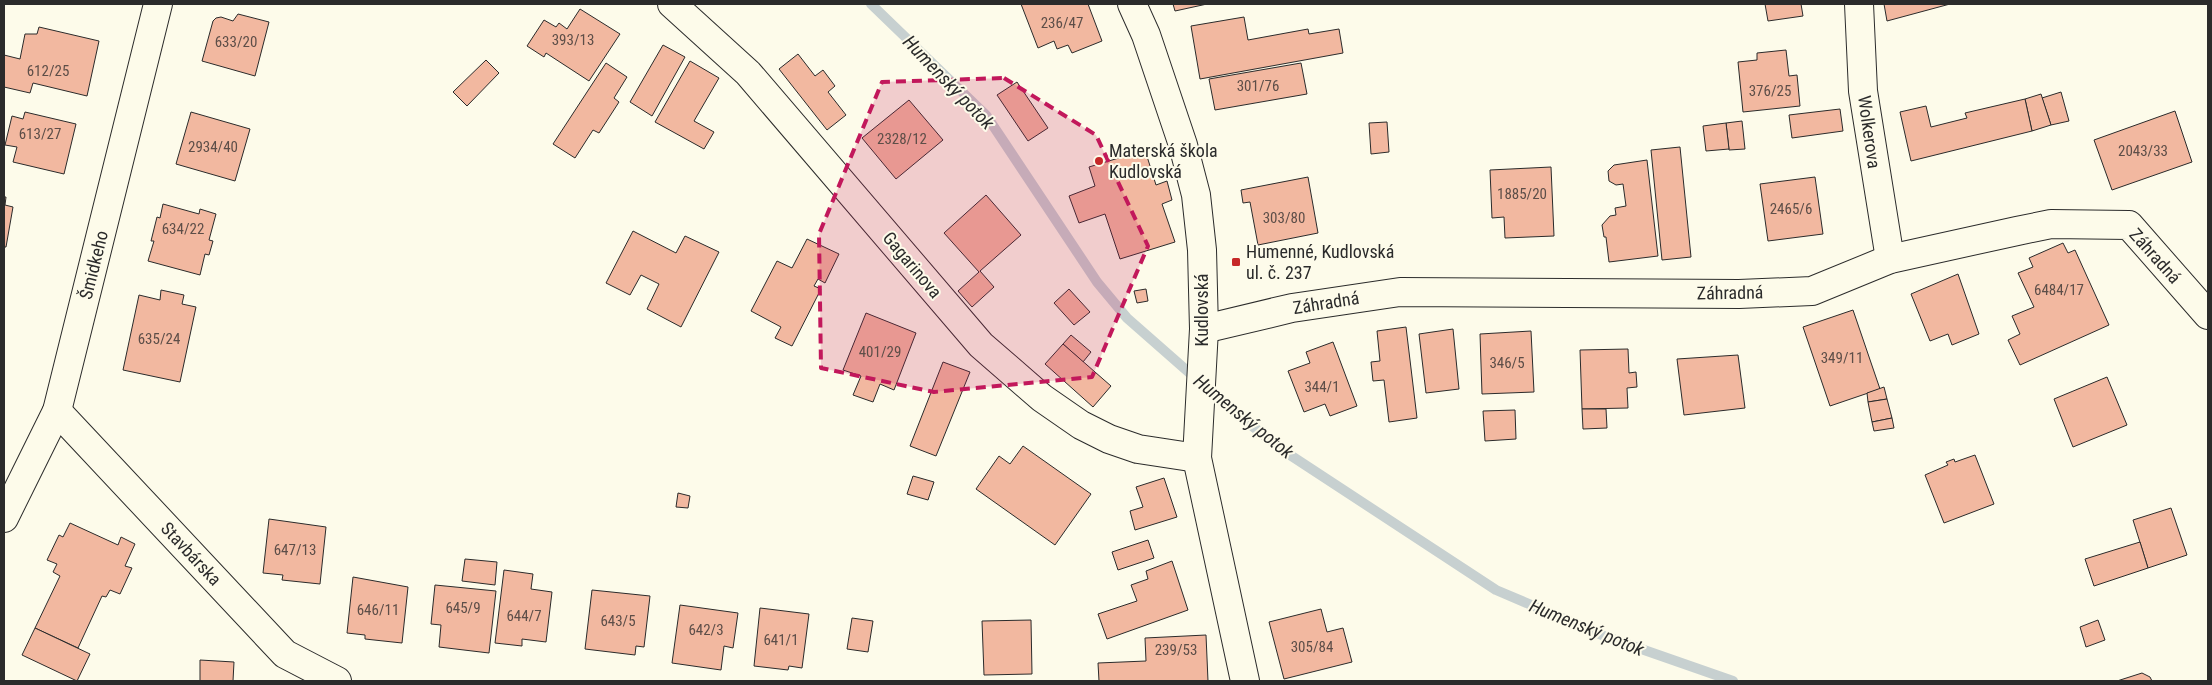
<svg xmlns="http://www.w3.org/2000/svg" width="2212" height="685" font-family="'Roboto Condensed',sans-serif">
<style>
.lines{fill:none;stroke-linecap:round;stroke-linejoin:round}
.stream{stroke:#c7d0d0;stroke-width:10}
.building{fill:#f2b8a0;stroke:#2b2b2b}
.minor-casing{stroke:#2b2b2b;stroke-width:30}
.minor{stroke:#fdfbea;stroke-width:28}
.marked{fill:#c2185b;fill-opacity:0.2;stroke:#c2185b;stroke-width:4;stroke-dasharray:10 6;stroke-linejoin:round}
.poi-dot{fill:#c62828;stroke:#fdfbea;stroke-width:2}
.labels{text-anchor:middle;stroke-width:4;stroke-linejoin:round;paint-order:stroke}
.number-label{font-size:15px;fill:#5d4e48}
.street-label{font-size:18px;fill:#2b2b2b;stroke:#fdfbea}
.poi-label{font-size:18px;fill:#2b2b2b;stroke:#fdfbea;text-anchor:start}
.water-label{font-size:19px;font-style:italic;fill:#2b2b2b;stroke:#fdfbea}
</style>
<rect width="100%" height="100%" fill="#fdfbea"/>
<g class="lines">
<path class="stream" d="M871,4l115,111 111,167 30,36 107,94 53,41 209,137 108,46 129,45"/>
</g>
<g class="building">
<path d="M1021,4h67l14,37 -30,12 -4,-8 -11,4 -3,-8 -16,7z"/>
<path d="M1173,4h34l-32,7z"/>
<path d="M1765,4h36l2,12 -35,5z"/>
<path d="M1884,4h66l-63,17z"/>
<path d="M580,9l40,25 -31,47 -43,-28 -2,4 -17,-11 17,-26 12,7 3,-4 8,6z"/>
<path d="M238,14l31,8 -14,54 -53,-15 11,-40 3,-3 5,-1 12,4z"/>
<path d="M1244,17l4,23 60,-11 1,5 30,-5 4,24 -143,26 -9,-53z"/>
<path d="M39,27l60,14 -12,55 -54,-13 -3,10 -26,-6v-32l16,4 5,-25h12z"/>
<path d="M663,45l22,12 -33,59 -22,-14z"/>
<path d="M1786,50l3,26 8,-1 3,31 -57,6 -5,-50 19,-2v-7z"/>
<path d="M798,54l17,22 8,-6 12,16 -7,6 18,23 -19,15 -48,-61z"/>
<path d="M486,60l13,13 -32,33 -14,-14z"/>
<path d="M690,61l29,17 -25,43 20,11 -10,17 -49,-27z"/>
<path d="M606,63l21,14 -13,21 5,4 -20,31 -6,-3 -18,28 -22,-14z"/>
<path d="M1301,63l6,31 -92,16 -6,-31z"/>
<path d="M1017,82l31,46 -20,13 -31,-46z"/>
<path d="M2061,92l8,29 -18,4 -9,-27z"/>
<path d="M2041,94l10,31 -19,6 -7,-32z"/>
<path d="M2025,99l7,32 -121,30 -11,-49 26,-6 5,21 36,-9 -2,-5z"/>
<path d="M909,100l34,40 -47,39 -34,-41z"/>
<path d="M1840,109l3,22 -51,7 -3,-23z"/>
<path d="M2175,111l17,51 -80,28 -18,-50z"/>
<path d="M25,112l51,12 -12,50 -51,-12 4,-15 -12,-2 7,-29 11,3z"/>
<path d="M191,112l59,17 -15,52 -59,-17z"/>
<path d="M1742,121l3,28 -16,1 -3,-27z"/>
<path d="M1387,122l2,30 -18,2 -2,-31z"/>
<path d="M1726,123l3,26 -23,2 -3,-25z"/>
<path d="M1680,147l11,110 -29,3 -11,-110z"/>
<path d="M1145,150l11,35 11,-4 5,19 -10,4 13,38 -55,17 -15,-45 -26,9 -10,-27 26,-10 -6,-19z"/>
<path d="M1647,160l11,96 -49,6 -3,-25h-2l-2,-12 8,-9 6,-1 -1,-7 11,-2 -3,-22 -7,1 -7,-4 -1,-10 6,-6z"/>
<path d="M1551,167l3,69 -49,2 -1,-21 -12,1 -2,-48z"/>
<path d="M1308,177l10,56 -60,12 -8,-43 -7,1 -2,-13z"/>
<path d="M1815,177l8,57 -55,7 -8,-57z"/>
<path d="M986,195l35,40 -41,36 14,16 -22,20 -14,-16 21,-19 -35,-39z"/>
<path d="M4,197h2l-1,8 8,2 -7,40h-2z"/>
<path d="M163,204l36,10 1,-5 16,5 -7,26 4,1 -4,14 -4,-1 -5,21 -52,-14 6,-20h-3l6,-24 3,1z"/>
<path d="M633,231l43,22 9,-17 34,16 -38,75 -34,-18 12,-25 -18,-9 -11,20 -24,-12z"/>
<path d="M807,239l32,15 -14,29 -7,-4 -4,7 7,3 -29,57 -17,-8 6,-11 -30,-16 26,-50 15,7z"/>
<path d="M2063,243l5,10 7,-3 34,75 -89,40 -12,-25 12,-6 -8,-18 22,-9 -16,-34 15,-6 -4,-9z"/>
<path d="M1958,274l21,60 -27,11 -4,-11 -18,7 -19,-47z"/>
<path d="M1069,289l21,23 -16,13 -20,-22z"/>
<path d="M1146,289l2,12 -11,2 -3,-12z"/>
<path d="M161,290l23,5 -2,9 14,3 -16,75 -57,-12 16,-75 21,5z"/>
<path d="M1853,310l27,79 -50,17 -27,-79z"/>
<path d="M866,313l50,20 -22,57 -14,-6 -7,18 -20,-7 8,-19 -18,-6z"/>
<path d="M1406,327l11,91 -28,4 -5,-42 -11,1 -2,-19 9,-1 -3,-30z"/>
<path d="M1453,329l6,60 -33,4 -7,-59z"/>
<path d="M1531,331l3,61 -52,2 -2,-60z"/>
<path d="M1071,335l20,17 -8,10 -20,-18z"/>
<path d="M1333,342l24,64 -27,10 -5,-12 -21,8 -16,-41 22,-8 -4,-11z"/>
<path d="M1063,344l48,42 -18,21 -48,-43z"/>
<path d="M1628,349l1,24 7,-1 1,15 -10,1 1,20 -46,1 -2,-59z"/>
<path d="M1738,355l7,53 -61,7 -7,-56z"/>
<path d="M943,362l27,10 -34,84 -26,-10z"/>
<path d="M2107,377l20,48 -54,22 -19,-48z"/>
<path d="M1884,387l3,12 -19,3 -1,-9z"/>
<path d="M1887,399l5,19 -20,4 -4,-20z"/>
<path d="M1582,409h24l1,19 -24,1z"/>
<path d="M1515,410l1,29 -31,2 -2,-30z"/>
<path d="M1892,418l2,10 -20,3 -2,-9z"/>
<path d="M1023,446l68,48 -36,51 -79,-56 23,-33 11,8z"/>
<path d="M1975,455l19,49 -50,19 -19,-48 23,-10 -2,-3 8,-3 1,3z"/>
<path d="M913,476l21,6 -6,18 -21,-6z"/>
<path d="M1164,478l13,39 -42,13 -5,-19 13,-4 -7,-20z"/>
<path d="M678,493l12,3 -2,12 -12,-1z"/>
<path d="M2171,508l16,47 -39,13 -15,-48z"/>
<path d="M269,519l57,8 -6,57 -38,-4 1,-5 -20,-2z"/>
<path d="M70,523l48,22 3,-8 14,7 -10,22 7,2 -12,26 -10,-4 -4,7 -4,-1 -24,52 -43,-20 25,-52 -7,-4 4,-8 -10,-4 12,-25 4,2z"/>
<path d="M1148,540l6,18 -36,12 -6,-18z"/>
<path d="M2140,542l8,26 -54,18 -9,-27z"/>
<path d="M465,559l32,3 -2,23 -33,-4z"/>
<path d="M1172,561l16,49 -81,29 -9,-25 39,-13 -6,-16 17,-6 -2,-8z"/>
<path d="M504,570l29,4 -2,15 21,3 -6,50 -24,-3v7l-27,-3z"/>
<path d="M353,577l55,10 -6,56 -37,-4v-4l-18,-2z"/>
<path d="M435,585l61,6 -7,62 -50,-6 2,-22 -10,-1z"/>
<path d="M592,590l58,6 -6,51 -8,-1 -1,9 -50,-6z"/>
<path d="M680,605l58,8 -5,35 -9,-2 -3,24 -49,-7z"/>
<path d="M760,608l49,6 -7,54 -13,-2 -1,4 -34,-4z"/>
<path d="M1321,609l6,23 16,-4 9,34 -68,17 -15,-57z"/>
<path d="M852,618l21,3 -5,31 -21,-3z"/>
<path d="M1031,620l1,54 -48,1 -2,-54z"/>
<path d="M2098,620l7,20 -19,7 -6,-20z"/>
<path d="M35,628l55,26 -13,27 -55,-26z"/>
<path d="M1206,635l2,46h-109l-1,-18 48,-2 -1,-23z"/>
<path d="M200,660l34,2 -1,19h-33z"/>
<path d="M2142,673l8,4 2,4h-35z"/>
</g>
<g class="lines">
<defs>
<g id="minor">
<path d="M672,4l76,69 233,272 61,53 39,27 28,14 29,10 59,9"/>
<path d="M1132,4l14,31 37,110 13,50 6,55 2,79 -7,129 48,223"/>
<path d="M1859,4l4,87 27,168"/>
<path d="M1204,329l88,-21 108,-16 339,2 73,-3 78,-32 127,-28 34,-7 78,1 79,90"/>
<path d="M57,411l228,243 52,27"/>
<path d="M4,518l53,-107 101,-407"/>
</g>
</defs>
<use href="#minor" class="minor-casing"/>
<use href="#minor" class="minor"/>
</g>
<path class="marked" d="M1004,78l92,57 52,111 -56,131 -158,15 -113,-24 -2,-134 63,-152z"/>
<g class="poi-dot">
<circle cx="1099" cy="161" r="5"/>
<rect x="1231" y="257" width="10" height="10" rx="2.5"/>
</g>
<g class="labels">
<g class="number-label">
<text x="1062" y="28">236/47</text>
<text x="573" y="45">393/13</text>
<text x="236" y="47">633/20</text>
<text x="48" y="76">612/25</text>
<text x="1258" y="91">301/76</text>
<text x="1770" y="96">376/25</text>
<text x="40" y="139">613/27</text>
<text x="902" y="144">2328/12</text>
<text x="213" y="152">2934/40</text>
<text x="2143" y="156">2043/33</text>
<text x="1522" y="199">1885/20</text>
<text x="1791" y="214">2465/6</text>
<text x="1284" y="223">303/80</text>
<text x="183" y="234">634/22</text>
<text x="2059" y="295">6484/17</text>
<text x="159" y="344">635/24</text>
<text x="880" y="357">401/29</text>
<text x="1842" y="363">349/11</text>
<text x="1507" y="368">346/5</text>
<text x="1322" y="392">344/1</text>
<text x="295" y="555">647/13</text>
<text x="463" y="613">645/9</text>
<text x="378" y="615">646/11</text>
<text x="524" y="621">644/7</text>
<text x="618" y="626">643/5</text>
<text x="706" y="635">642/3</text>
<text x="781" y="645">641/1</text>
<text x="1312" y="652">305/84</text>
<text x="1176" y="655">239/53</text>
</g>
<g class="street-label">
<text transform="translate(1869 132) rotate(82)" y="6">Wolkerova</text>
<text transform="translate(2155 256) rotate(48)" y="6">Záhradná</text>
<text transform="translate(94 265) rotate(-76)" y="6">Šmidkeho</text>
<text transform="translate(912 265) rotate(50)" y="6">Gagarinova</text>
<text transform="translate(1730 293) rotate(-1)" y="6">Záhradná</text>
<text transform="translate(1326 303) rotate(-9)" y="6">Záhradná</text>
<text transform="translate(1202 310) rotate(-90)" y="6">Kudlovská</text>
<text transform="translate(191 554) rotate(47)" y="6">Stavbárska</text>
</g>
<g class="poi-label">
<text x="1109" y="157">Materská škola<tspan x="1109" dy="21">Kudlovská</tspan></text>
<text x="1246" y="258">Humenné, Kudlovská<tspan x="1246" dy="21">ul. č. 237</tspan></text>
</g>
<g class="water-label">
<text transform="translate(949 82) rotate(46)" y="7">Humenský potok</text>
<text transform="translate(1244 416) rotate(39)" y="7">Humenský potok</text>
<text transform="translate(1587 627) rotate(22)" y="7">Humenský potok</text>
</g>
</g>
<rect width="2212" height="685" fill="none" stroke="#2b2b2b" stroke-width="10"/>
</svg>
